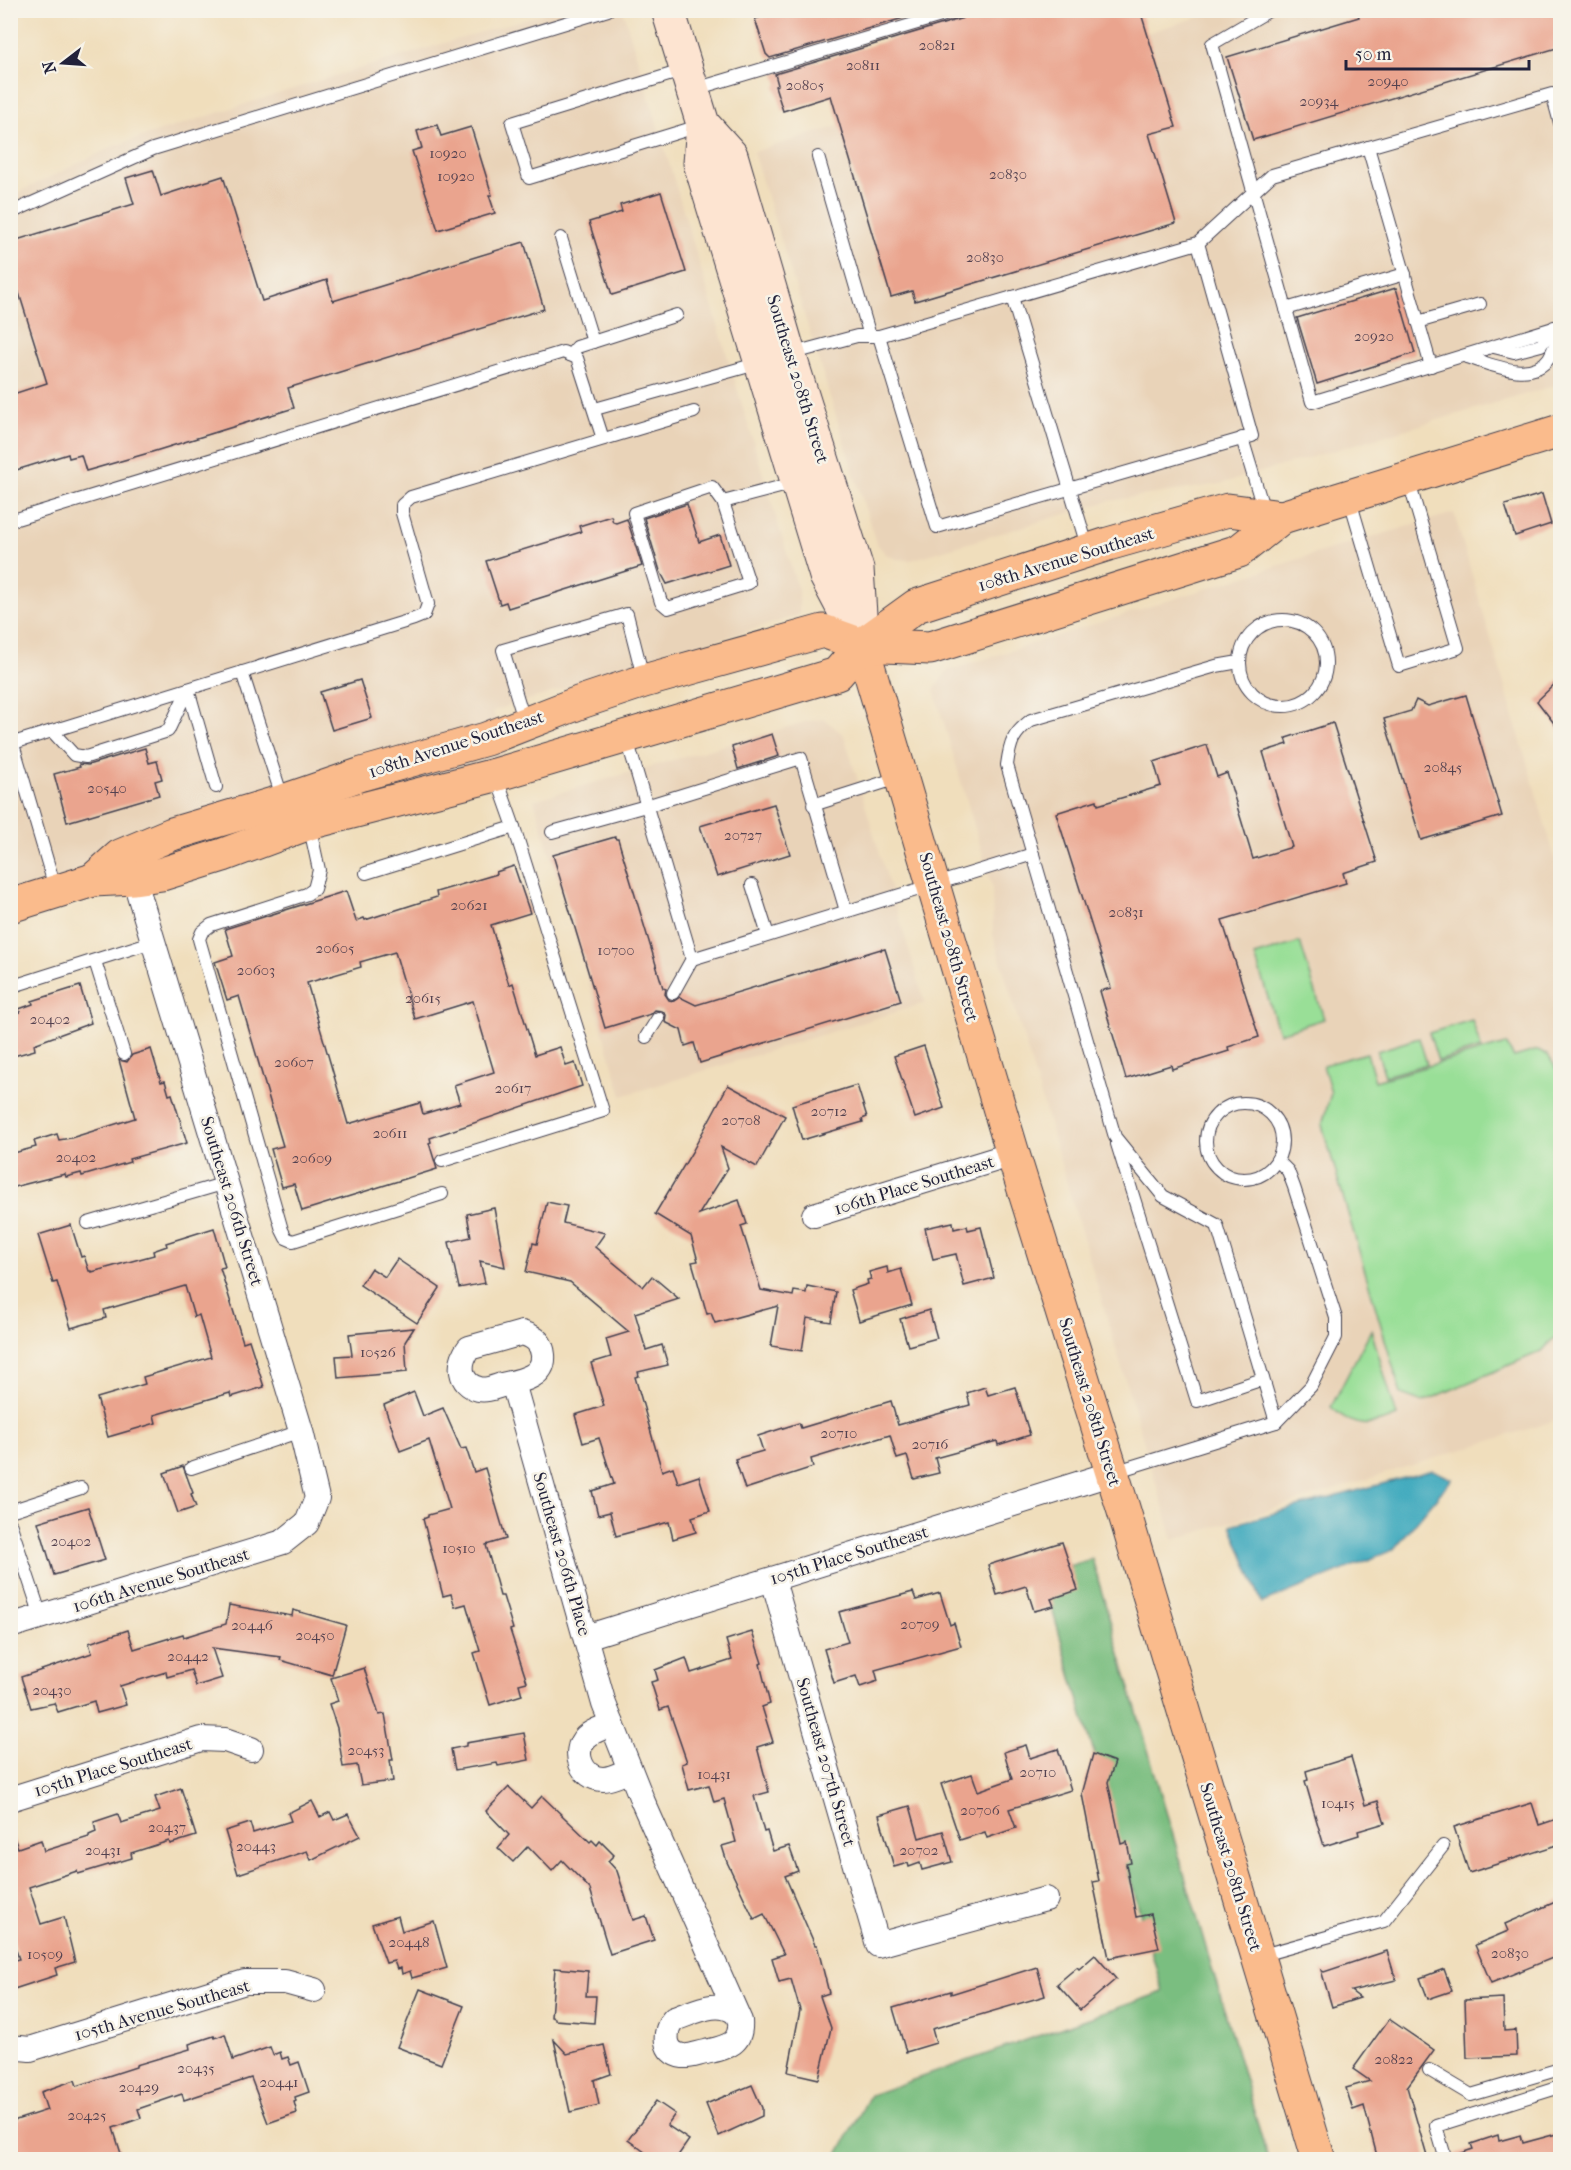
<svg xmlns="http://www.w3.org/2000/svg" width="1571" height="2170" font-family="'IM FELL French Canon',serif">
<style>
.built{fill:#e9d3b8}
.green{fill:#99df97;stroke:#5e8069;stroke-width:1.5}
.forest{fill:#7abe80;stroke:#4e705e;stroke-width:1.5}
.water{fill:#3da9bd;stroke:#30667c;stroke-width:1.5}
.building{fill:#eaa48e;fill-rule:evenodd}
.lines{fill:none;stroke-linecap:round;stroke-linejoin:round}
.lane-casing{stroke:#413e4e;stroke-width:14}
.street-casing{stroke:#413e4e;stroke-width:26}
.secondary-casing{stroke:#413e4e;stroke-width:35}
.primary-casing{stroke:#413e4e;stroke-width:35}
.lane{stroke:#fff;stroke-width:12}
.street{stroke:#fff;stroke-width:24}
.secondary{stroke:#fde4d1;stroke-width:33}
.primary{stroke:#fabb8c;stroke-width:33}
.labels{text-anchor:middle;stroke-width:5;stroke-linejoin:round;paint-order:stroke}
.number-label{font-size:15px;fill:#544250}
.street-label{font-size:18px;fill:#22223b;stroke:#f7f3e8}
</style>
<rect width="100%" height="100%" fill="#f7f3e8"/>
<filter id="ink" filterUnits="userSpaceOnUse"><feTurbulence type="fractalNoise" baseFrequency=".0167" numOctaves="2"/><feDisplacementMap in="SourceGraphic" scale="12" xChannelSelector="R" yChannelSelector="G"/><feConvolveMatrix kernelMatrix="1 2 1 2 8 2 1 2 1" color-interpolation-filters="sRGB"/></filter>
<filter id="wash" filterUnits="userSpaceOnUse"><feTurbulence type="fractalNoise" baseFrequency=".008" numOctaves="4" result="noise"/><feDisplacementMap in="SourceGraphic" scale="24" xChannelSelector="R" yChannelSelector="G"/><feGaussianBlur stdDeviation="1.35" result="paint"/><feColorMatrix in="noise" values="0 0 0 0 0 0 0 0 0 0 0 0 0 0 0 0 0 1.4 0 .05"/><feComposite in="paint" operator="in"/></filter>
<g filter="url(#wash)">
<rect width="100%" height="100%" fill="#f0debc"/>
<g class="built">
<path d="M552,11h71l176,582v22l-306,96 12,44 -198,57 -296,93v-709l103,-50 201,-64z"/>
<path d="M1219,11h341v373l-340,100 -111,17 -198,59 -15,-1 -10,-5 -10,-11 -123,-391z"/>
<path d="M1454,513l106,362v42l-2,1 2,7v494l-387,121 -180,-605 -1,-49 -58,-196 13,-19 377,-120z"/>
<path d="M824,719l20,16 81,268 -303,93 -88,-296 275,-79z"/>
</g>
<g class="green">
<path d="M1300,942l24,77 -45,14 -24,-77z"/>
<path d="M1472,1020l9,28 -43,13 -9,-28z"/>
<path d="M1419,1038l8,26 -42,12 -8,-25z"/>
<path d="M1506,1044l8,13 24,-7 10,5 12,20v257l-18,19 -119,51 -22,-8 -79,-269 9,-32 -8,-28 44,-12 8,28z"/>
<path d="M1371,1330l26,86c-28,12 -42,13 -66,-9z"/>
</g>
<path class="forest" d="M1092,1559l176,600 -433,1 35,-65 293,-103 -121,-418z"/>
<path class="water" d="M1433,1470l19,9 -59,71 -131,53 -31,-78z"/>
<g id="blocks">
<g class="building">
<path d="M783,10h147l-160,48 -4,-4 -11,-35z"/>
<path d="M969,10h171l36,117 -27,7 27,89 -261,78 -3,-10 -21,6 -60,-201 -48,15 -8,-25 3,-1 -3,-11 188,-56z"/>
<path d="M1357,10h203v37l-307,93 -26,-83 132,-40z"/>
<path d="M437,125l4,11 30,-9 21,68h-3l6,18 -57,17 -26,-79 10,-3 -5,-17z"/>
<path d="M153,170l8,26 62,-20 39,125 65,-21 6,21 191,-59 20,67 -256,79 6,20 -142,44 -66,19 -5,-16 -12,3 -1,-4 -58,18v-77l37,-12 -37,-119v-22l124,-38 -8,-26z"/>
<path d="M661,192l25,80 -74,23 -23,-73 33,-10 -2,-7z"/>
<path d="M1396,288l19,65 -98,31 -20,-66z"/>
<path d="M1542,494l9,30 -36,12 -10,-31z"/>
<path d="M687,504l12,38 21,-7 9,30 -62,19 -7,-13 -16,-53z"/>
<path d="M611,516l2,6 3,1 11,-4 15,47 -134,42 -2,-6 -6,2 -14,-43 95,-29 -2,-6z"/>
<path d="M1560,679v52l-23,-30z"/>
<path d="M360,680l12,38 -40,12 -12,-38z"/>
<path d="M1466,695l36,121 -81,24 -37,-121 27,-8 5,-11 12,6z"/>
<path d="M1333,723l44,139 -34,11 3,10 -124,37 37,117 -31,10 1,4 -57,18 -1,-4 -45,14 -26,-88 11,-3 -55,-175 41,-13 1,5 63,-19 -7,-24 53,-17 10,32 10,-4 26,86 39,-12 -29,-95 25,-8 -2,-6z"/>
<path d="M772,734l7,22 -41,13 -6,-22z"/>
<path d="M145,748l4,15 8,-2 5,18 -7,2 4,14 -92,27 -13,-48 26,-7 -1,-3 9,1z"/>
<path d="M774,804l16,50 -73,23 -17,-51z"/>
<path d="M615,837l1,2h2l45,149 3,1 -1,5 4,6 5,1 6,-4 16,8 185,-56v1l4,-1 16,52 -201,62 -6,-20 -9,3 -4,-16 -16,-8 1,-7 -4,-4 -7,-1 -4,4 -46,14 -52,-173z"/>
<path d="M514,866l16,47 -39,12 18,60 4,-2 22,72 25,-8 6,19 9,-3 7,23 -152,52 1,4 -2,1 8,26 -135,42 -8,-27 -12,3 -11,-38 12,-3 -44,-150 -12,4 -12,-38 18,-6 -8,-27 121,-38 10,30 8,-3 1,2 72,-23 -1,-5 61,-18 -1,-2zM395,952l20,67 58,-18 21,71 -40,13 6,18 -37,11 -3,-11 -72,21 -41,-141 54,-16 -1,-5z"/>
<path d="M80,986l11,37 -57,21 1,6 -25,7v-42l10,-3 -1,-3 14,-5 -1,-3z"/>
<path d="M924,1046l20,62 -29,10 -21,-62z"/>
<path d="M151,1049l10,33 4,-1 4,14 3,-1 15,49 -58,16 1,3 -48,14 -1,-3 -15,4 -1,-3 -55,14v-34l26,-7 -2,-6 23,-7 2,6 12,-2 64,-20 -16,-58 8,2 5,-7z"/>
<path d="M728,1085l57,31 -28,51 -36,-20 7,21 -29,46 40,-14 8,24 -6,2 20,64 32,6 1,-5 12,2 1,-7 29,6 -5,30 -24,-4 -5,33 -31,-5 7,-40 -63,17 -4,-10 -4,1 -15,-52 6,-1 -7,-25 -36,-22 37,-62z"/>
<path d="M857,1085l10,32 -5,2 1,3 -61,18 -10,-35z"/>
<path d="M547,1202l20,4 -4,17 42,10 -10,14 48,40 9,-11 27,23 -44,14 11,37 16,-5 6,20 -30,7 1,4 -4,1 27,94 11,-4 5,16 21,-7 11,35 -18,6 4,15 -23,7 -4,-17 -53,14 -6,-24 -12,3 -6,-24 22,-7 -15,-46 -16,5 -8,-28 29,-9 -13,-43 20,-6 -5,-18 23,-7 -59,-50 -44,-10 7,-29 4,1z"/>
<path d="M494,1208l11,59 -25,-6 5,22 -26,5 -10,-46 22,-5 -4,-23z"/>
<path d="M953,1222l1,7 13,-3 1,4 13,-3 13,51 -30,8 -8,-32 -23,5 -8,-31z"/>
<path d="M71,1225l10,32 3,-1 5,15h3v1l62,-17 -1,-4 14,-5 -1,-3 48,-15 11,39 -5,1 23,74 6,-2 15,47 -33,10 -1,-4 -76,22 2,8 -48,14 -11,-39 48,-14 -2,-7 68,-20 -12,-42 -5,2 -9,-31 -81,24 2,8 -35,10 -14,-46 -4,1 -15,-48z"/>
<path d="M397,1259l43,29 -23,35 -57,-38 11,-17 14,9z"/>
<path d="M887,1267l1,6 13,-4 11,36 -53,16 -9,-31 18,-6 -1,-4 4,-1 -2,-7z"/>
<path d="M929,1310l8,28 -29,8 -8,-27z"/>
<path d="M414,1328l-9,14 2,30 -69,6 -2,-22 16,-1 -3,-21z"/>
<path d="M985,1387l3,8 27,-8 15,48 -32,10 -1,-4 -62,17 4,15 -25,6 -7,-23 -10,3 -7,-24 -79,24 2,8 -68,22 -10,-30 28,-8 -5,-15 41,-13 2,5 90,-27 7,24 72,-20 -3,-12z"/>
<path d="M414,1392l9,24 20,-8 18,41 5,-1 8,24 11,-4 21,71 -20,6 14,51h3l10,33 -3,1 17,52 -8,2 3,11 -32,10 -16,-52 6,-2 -14,-47 -11,3 -4,-13 -8,2 -20,-77 5,-2v-2l22,-6 -21,-69 -29,11 -16,-46z"/>
<path d="M183,1466l10,27 -2,1 5,13 -18,6 -14,-40z"/>
<path d="M88,1507l17,53 -51,15 -16,-53z"/>
<path d="M1062,1542l16,48 -27,9 3,7 -20,5 -8,-25 -29,9 -9,-30z"/>
<path d="M913,1592l3,8 24,-7 10,32 4,-2 7,23 -86,24 3,11 -18,6 -4,-11 -22,7 -10,-34 24,-7 -9,-30z"/>
<path d="M229,1605l63,11 1,-6 53,15 -14,50 -52,-15 1,-3 -69,-9 10,30 -26,8 -5,-16 -24,7 -1,-5 -46,14 6,19 -29,8 -3,-12 -36,11 -4,-9 -23,5 -10,-31 71,-24 -3,-10 39,-13 6,19 49,-15 1,3 42,-13z"/>
<path d="M752,1632l10,31 -2,1 10,40 -8,3 11,35 -16,5 12,45 -15,4 10,36 3,-1 6,20 16,-5 9,25 -13,5 30,69h2l12,48 -9,3 11,32 -12,51 -31,-7 12,-62 -9,-31 -12,3 -7,-24 12,-4 -20,-40 -10,5 -27,-57 -5,-16 14,-4 -12,-43 -10,3 -5,-17 -20,5 -7,-26 5,-2 -19,-55 -8,3 -9,-28 7,-2 -3,-10 31,-12 5,15 41,-13 -6,-20z"/>
<path d="M364,1668l15,47 6,-1 8,46h-3l3,21 -32,4 -4,-20 -14,2 -6,-39 -8,-24 9,-3 -7,-23z"/>
<path d="M524,1733l5,27 -31,6 -1,-3 -42,7 -4,-21 15,-3v-3z"/>
<path d="M1026,1745l4,13 28,-9 13,41 -62,19 7,19 -29,10 -2,-6 -25,8 -19,-56 31,-10 6,17 34,-12 -8,-27z"/>
<path d="M1093,1754l22,8 -7,20 13,62 6,-2 4,21 -5,1 10,53 15,-3 8,34 -50,10 -16,-76 6,-1 -17,-87z"/>
<path d="M1351,1757l14,48 13,-4 7,22 -27,8 1,4 -35,11 -19,-65 3,-1 -2,-9z"/>
<path d="M509,1787l22,21 11,-12 48,46 2,-2 5,5 3,-4 14,14 -6,6 9,10 16,49 13,-4 8,24 -44,14 -20,-65 -28,-29 -10,11 -24,-25 -15,16 -15,-14 11,-13 -23,-24z"/>
<path d="M181,1788l15,48 -26,8 -1,-3 -38,12 1,5 -54,16 -1,-3 -48,16 12,37 23,-7 11,45 -20,6 2,7 -43,14 -4,-12v-16l9,-2 -9,-27v-91l5,-1 3,8 23,-8 3,11 45,-14v-2l7,-3 -2,-10 24,-8 3,9 39,-12 -5,-14z"/>
<path d="M312,1801l8,16 10,-5 4,8 14,-6 12,22 -49,24 -4,-9 -69,23 -13,-43 25,-8 3,10 38,-12 -3,-8z"/>
<path d="M1532,1803l7,22 21,-7v26l-91,29 -15,-46z"/>
<path d="M910,1806l9,32 24,-7 9,31 -30,8 -2,-7 -11,4 -1,-4 -14,4 -15,-52z"/>
<path d="M1560,1900v55l-69,28 -16,-38 33,-14 -3,-7z"/>
<path d="M398,1916l4,15 32,-10 13,47 -35,10 -2,-7 -8,3 -1,-6 -4,1 -3,-8 -8,2 -14,-39z"/>
<path d="M1387,1951l9,29 -45,11 9,7 -28,9 -11,-37 3,2z"/>
<path d="M1095,1955l21,24 -36,31 -23,-26 20,-17 2,2z"/>
<path d="M1037,1967l8,29 -113,33 4,14 -30,9 -13,-44 58,-17v3z"/>
<path d="M555,1968l33,3 -2,25h10l-2,27 -39,-3v-2l-4,-1z"/>
<path d="M1444,1969l8,22 -24,8 -8,-21z"/>
<path d="M420,1989l44,17 -23,58 -44,-17z"/>
<path d="M1503,1998l1,33 12,-1 1,26 -50,2 -2,-58z"/>
<path d="M1389,2019l45,31 -27,37 21,73h-50l-14,-54 -11,4 -7,-22 24,-7 -17,-12z"/>
<path d="M225,2034l8,26 37,-13 3,8 7,-3 2,7 6,-2 3,8 8,-3 10,30 -14,5 1,4 -2,1 3,11 -29,10 -17,-45 -67,22 -2,-6 -44,15 3,9 -28,10 10,32h-113v-38l37,-12 -6,-18 34,-12 2,6 59,-19v-2l54,-16 -1,-5 25,-8 1,2z"/>
<path d="M554,2040l13,14 37,-9 7,29 -17,6 5,25 -29,7z"/>
<path d="M752,2085l10,23v8l-43,20 -13,-32z"/>
<path d="M656,2101l19,13 -8,11 22,15 -14,20h-15l-10,-7 -1,2 -21,-15z"/>
<path d="M1560,2133v27h-104l-1,-5 18,-6 -2,-5 27,-9 1,6 22,-6 2,8z"/>
</g>
</g>
</g>
<g filter="url(#ink)">
<use href="#blocks" fill-opacity="0" stroke="#413e4e" stroke-width="1.5"/>
<g class="lines">
<defs>
<g id="lane">
<path d="M1270,10l-58,34 100,358 248,-76"/>
<path d="M685,70l-173,53 17,55 170,-52"/>
<path d="M695,89l266,-79"/>
<path d="M1368,147l63,219"/>
<path d="M818,157l52,179"/>
<path d="M10,213l143,-64 455,-139"/>
<path d="M561,238l32,104"/>
<path d="M1012,297l76,252"/>
<path d="M1286,309l119,-35"/>
<path d="M1418,322l62,-18"/>
<path d="M879,336l58,191 315,-91 -54,-193"/>
<path d="M1494,347l20,5 27,-7 13,-18"/>
<path d="M790,354l67,-18h22l319,-93 74,-68 280,-81 8,29"/>
<path d="M570,355l7,-8 100,-32"/>
<path d="M1464,356c24,7 67,28 85,2 5,-8 8,-19 11,-27"/>
<path d="M595,409l165,-46"/>
<path d="M1242,438l22,73"/>
<path d="M1349,497l50,169 59,-18 -50,-169"/>
<path d="M723,502l-11,-15 -78,26 27,89 7,6 81,-25 -26,-81 72,-19"/>
<path d="M10,521l553,-169 14,6 26,81"/>
<circle cx="1283" cy="663" r="43"/>
<path d="M1239,662l-23,4 -185,54c-18,14 -21,22 -24,45l108,372 48,59 54,29 59,197"/>
<path d="M242,672l41,128"/>
<path d="M188,689l28,98"/>
<path d="M525,723l-22,-73 124,-36 17,67"/>
<path d="M52,731l22,24 12,2 82,-26 20,-42"/>
<path d="M10,734l46,157"/>
<path d="M626,736l66,223 341,-105"/>
<path d="M10,744l404,-125 10,-4 4,-11 -26,-91v-8l9,-8 283,-85"/>
<path d="M813,805l88,-28"/>
<path d="M309,824l10,46 -5,19 -7,5 -96,31 -9,7 -3,7 83,291 4,8 7,3 149,-47"/>
<path d="M552,832l94,-26 155,-48 45,153"/>
<path d="M366,873l148,-46"/>
<path d="M752,885l16,50"/>
<path d="M95,961l29,93"/>
<path d="M10,987l142,-45"/>
<path d="M673,993l19,-34"/>
<path d="M646,1037l12,-19"/>
<circle cx="1244" cy="1141" r="38"/>
<path d="M1117,1144l80,257 66,-22"/>
<path d="M442,1161l161,-50 -89,-284 -18,-51"/>
<path d="M88,1223l138,-40"/>
<path d="M191,1468l110,-37"/>
<path d="M1114,1472l162,-50 35,-36 25,-49v-19l-42,-131 -6,-16 -11,-11"/>
<path d="M10,1511l71,-23"/>
<path d="M10,1523l31,93"/>
<path d="M1259,1956l125,-35 59,-75"/>
<path d="M1429,2070l42,25 89,-26"/>
<path d="M1446,2160l-10,-34 124,-39"/>
</g>
<g id="street">
<path d="M814,1215l199,-61"/>
<path d="M522,1333c11,3 20,9 21,22 2,23 -24,26 -41,30 -7,2 -16,6 -23,4 -21,-5 -21,-27 -10,-41z"/>
<path d="M513,1383l91,321 39,98 97,219c2,24 -14,26 -34,31 -7,1 -16,5 -23,4 -20,-2 -20,-25 -9,-37 19,-6 44,-21 62,-6"/>
<path d="M773,1580l105,365 168,-46"/>
<path d="M10,1626l273,-84 24,-19 10,-25 -16,-67 -167,-553"/>
<path d="M586,1637l527,-164"/>
<path d="M612,1724c-8,4 -19,6 -26,13 -15,15 -4,42 17,42 9,0 19,-6 27,-9"/>
<path d="M10,1799l191,-60 24,1 26,9"/>
<path d="M10,2047l20,2 215,-67h40l29,8"/>
</g>
<g id="secondary">
<path d="M668,10l35,114 28,31 58,199 68,215 5,76"/>
<path d="M703,124l-3,39 126,413 30,57"/>
</g>
<g id="primary">
<path d="M862,645l151,509 110,354 196,652"/>
<path d="M93,880l27,-24 52,-22 111,-33 79,-27 124,-35 95,-37 63,-21 179,-50 39,14 68,3 309,-97 43,-34 278,-86"/>
<path d="M10,906l83,-26 41,-2 28,-4 61,-19 86,-32 186,-48 342,-101 25,-29 54,-39 192,-62 120,-34 54,7"/>
</g>
</defs>
<use href="#lane" class="lane-casing"/>
<use href="#street" class="street-casing"/>
<use href="#secondary" class="secondary-casing"/>
<use href="#primary" class="primary-casing"/>
<use href="#lane" class="lane"/>
<use href="#street" class="street"/>
<use href="#secondary" class="secondary"/>
<use href="#primary" class="primary"/>
</g>
</g>
<g class="labels">
<g class="number-label">
<text x="937" y="50">20821</text>
<text x="863" y="70">20811</text>
<text x="1388" y="86">20940</text>
<text x="805" y="90">20805</text>
<text x="1319" y="106">20934</text>
<text x="448" y="158">10920</text>
<text x="1008" y="179">20830</text>
<text x="456" y="181">10920</text>
<text x="985" y="262">20830</text>
<text x="1374" y="341">20920</text>
<text x="1443" y="772">20845</text>
<text x="107" y="793">20540</text>
<text x="743" y="840">20727</text>
<text x="469" y="910">20621</text>
<text x="1126" y="917">20831</text>
<text x="335" y="953">20605</text>
<text x="616" y="955">10700</text>
<text x="256" y="975">20603</text>
<text x="423" y="1003">20615</text>
<text x="50" y="1024">20402</text>
<text x="294" y="1067">20607</text>
<text x="513" y="1093">20617</text>
<text x="829" y="1116">20712</text>
<text x="741" y="1125">20708</text>
<text x="390" y="1138">20611</text>
<text x="76" y="1162">20402</text>
<text x="312" y="1163">20609</text>
<text x="378" y="1357">10526</text>
<text x="839" y="1438">20710</text>
<text x="930" y="1449">20716</text>
<text x="71" y="1546">20402</text>
<text x="459" y="1553">10510</text>
<text x="920" y="1629">20709</text>
<text x="252" y="1630">20446</text>
<text x="315" y="1640">20450</text>
<text x="188" y="1661">20442</text>
<text x="52" y="1695">20430</text>
<text x="366" y="1755">20453</text>
<text x="1038" y="1777">20710</text>
<text x="714" y="1779">10431</text>
<text x="1338" y="1808">10415</text>
<text x="980" y="1815">20706</text>
<text x="167" y="1832">20437</text>
<text x="256" y="1851">20443</text>
<text x="103" y="1855">20431</text>
<text x="919" y="1855">20702</text>
<text x="409" y="1947">20448</text>
<text x="1510" y="1958">20830</text>
<text x="45" y="1959">10509</text>
<text x="1394" y="2064">20822</text>
<text x="196" y="2073">20435</text>
<text x="279" y="2087">20441</text>
<text x="139" y="2092">20429</text>
<text x="87" y="2120">20425</text>
</g>
<g class="street-label">
<text transform="translate(798 379) rotate(73)" y="6">Southeast 208th Street</text>
<text transform="translate(1066 559) rotate(-17)" y="6">108th Avenue Southeast</text>
<text transform="translate(456 744) rotate(-18)" y="6">108th Avenue Southeast</text>
<text transform="translate(949 937) rotate(74)" y="6">Southeast 208th Street</text>
<text transform="translate(914 1185) rotate(-17)" y="6">106th Place Southeast</text>
<text transform="translate(232 1201) rotate(73)" y="6">Southeast 206th Street</text>
<text transform="translate(1090 1402) rotate(73)" y="6">Southeast 208th Street</text>
<text transform="translate(562 1554) rotate(74)" y="6">Southeast 206th Place</text>
<text transform="translate(849 1555) rotate(-17)" y="6">105th Place Southeast</text>
<text transform="translate(161 1580) rotate(-17)" y="6">106th Avenue Southeast</text>
<text transform="translate(826 1762) rotate(74)" y="6">Southeast 207th Street</text>
<text transform="translate(113 1767) rotate(-17)" y="6">105th Place Southeast</text>
<text transform="translate(1231 1867) rotate(73)" y="6">Southeast 208th Street</text>
<text transform="translate(162 2010) rotate(-16)" y="6">105th Avenue Southeast</text>
</g>
</g>
<rect width="1571" height="2170" fill="none" stroke="#f7f3e8" stroke-width="36"/>
<g transform="translate(63 63) rotate(253)" stroke="#f7f3e8" stroke-width="4.5" paint-order="stroke">
<path d="M0-4.5L10 22L0 15L-10 22Z" fill="#22223b"/>
<text y="-9" font-size="16" font-weight="bold" text-anchor="middle" fill="#22223b">N</text>
</g>
<path d="M1346 60v9h183v-9" fill="none" stroke="#22223b" stroke-width="3"/>
<text x="1355" y="60" font-size="18" fill="#22223b" stroke="#f7f3e8" stroke-width="4.5" paint-order="stroke">50 m</text>
</svg>
